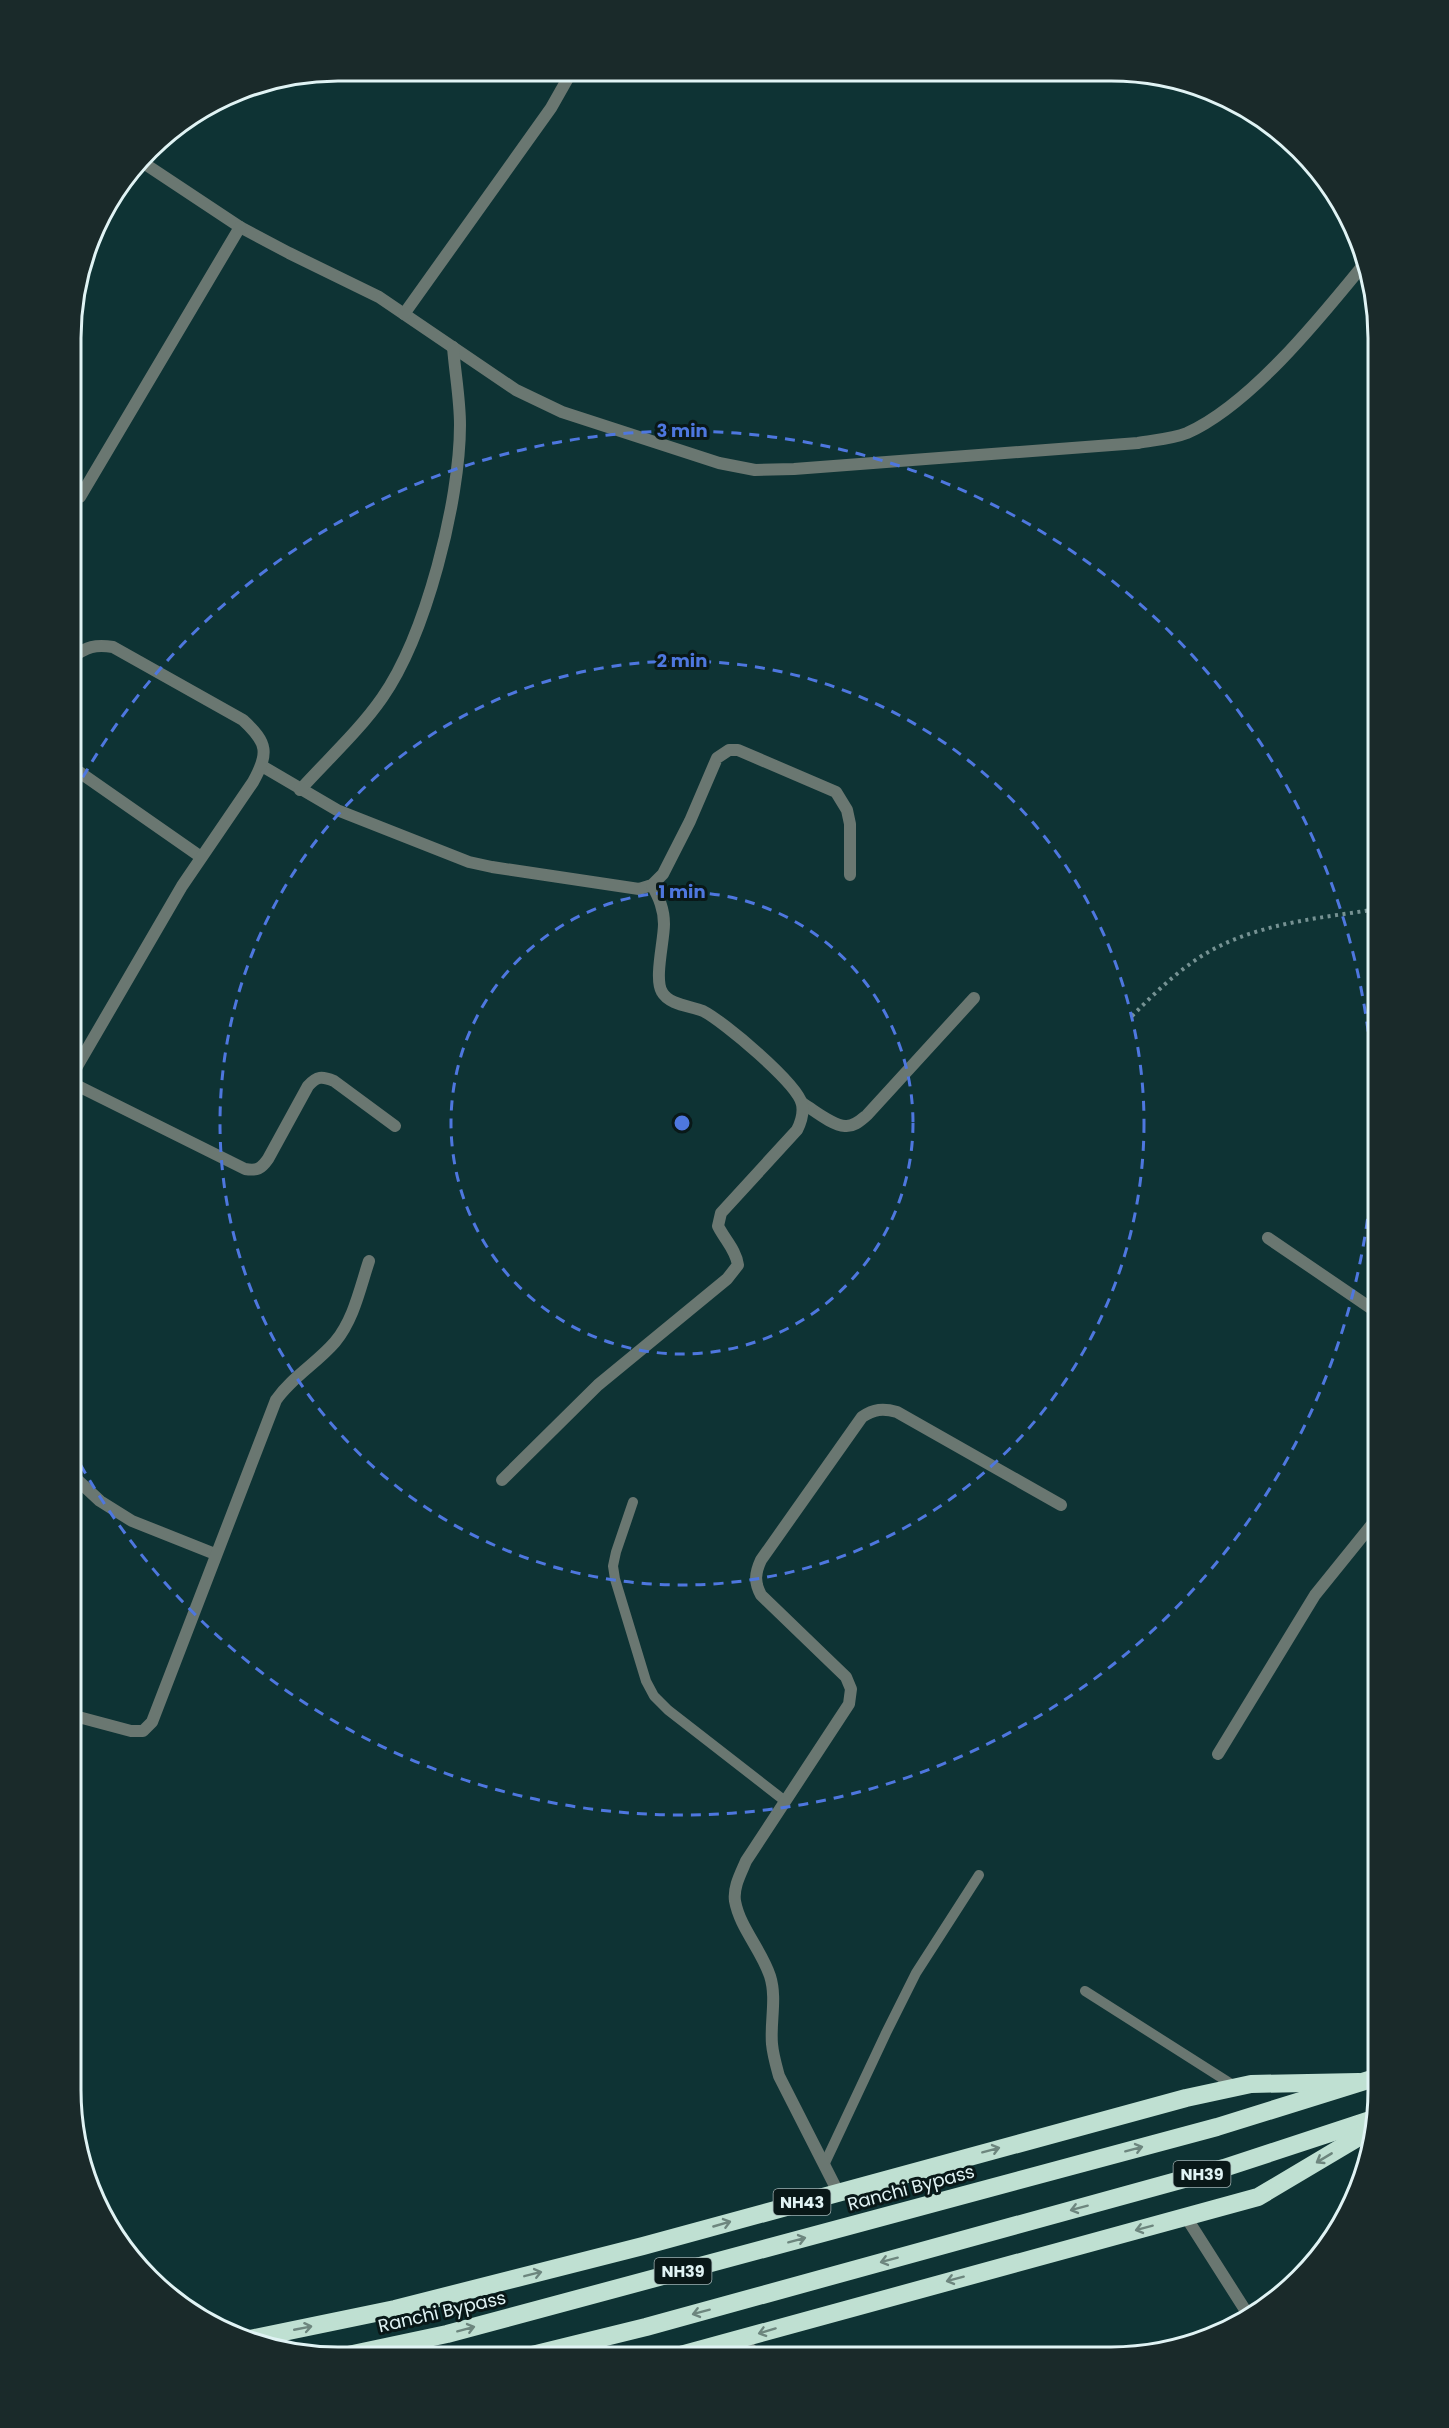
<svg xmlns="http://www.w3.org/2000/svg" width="1449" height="2428" font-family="Poppins,sans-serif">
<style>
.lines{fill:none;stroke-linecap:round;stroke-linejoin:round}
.path{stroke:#769293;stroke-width:4;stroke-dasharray:3 4.5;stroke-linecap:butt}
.lane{stroke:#6a7771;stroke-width:10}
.street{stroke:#6a7771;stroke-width:12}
.highway{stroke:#bfe0d2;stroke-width:18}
.oneway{stroke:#6d867e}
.ring{fill:none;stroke:#4e77df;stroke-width:3;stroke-dasharray:10 8}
.labels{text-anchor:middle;stroke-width:6;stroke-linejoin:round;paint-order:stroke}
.shield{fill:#091818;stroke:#a0b1b2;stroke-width:1.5}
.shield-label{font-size:16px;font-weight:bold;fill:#e0f3f4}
.street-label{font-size:18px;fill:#e0f3f4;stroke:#091818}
.rim{fill:none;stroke:#e0f3f4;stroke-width:3}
.centre{fill:#4e77df;stroke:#091818;stroke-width:3}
.ring-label{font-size:18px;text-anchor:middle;font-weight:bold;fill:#4e77df;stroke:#091818;stroke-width:6;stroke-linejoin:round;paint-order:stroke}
</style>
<rect width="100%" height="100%" fill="#0e3334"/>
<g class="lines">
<path class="path" d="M1132,1016c18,-18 37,-37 58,-52 54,-40 124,-45 188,-55"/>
<g class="lane">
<path d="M633,1502l-17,50 -3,14 2,13 31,102 8,15 14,14 117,91"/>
<path d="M1085,1991l151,96"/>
<path d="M824,2165l62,-132 30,-60 63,-98"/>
</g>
<g class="street">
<path d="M142,162l98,65 49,26 90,44 137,93 46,22 157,51 36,7 39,-1 344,-26c16,-3 34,-4 49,-10 63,-28 133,-115 177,-169"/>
<path d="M404,314l147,-206 21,-37"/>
<path d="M80,497l160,-270"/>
<path d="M262,766l75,44 132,52 23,5 147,22 13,-4 11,-11 27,-53 27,-63 12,-8h9l98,42 11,18 3,14v51"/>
<path d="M72,767l129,90"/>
<path d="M300,790c27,-30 59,-59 82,-92 44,-63 78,-197 78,-273 0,-26 -5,-52 -7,-78"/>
<path d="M72,1075l110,-189 71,-104c16,-29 15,-39 -10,-62l-130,-73c-18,-3 -26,0 -41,10"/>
<path d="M72,1083l173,86c12,2 16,0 23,-10l40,-73c9,-10 14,-10 26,-5l61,45"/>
<path d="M802,1103c12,7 29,22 43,23 9,1 16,-6 22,-11l107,-117"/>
<path d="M1268,1238l110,75"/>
<path d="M71,1474l29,27 32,20 83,33"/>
<path d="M502,1480l96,-95 129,-106 11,-14c-2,-15 -13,-25 -20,-39l3,-13 76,-83c4,-8 7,-16 5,-26 -5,-21 -79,-83 -99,-93 -12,-5 -34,-6 -41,-19 -8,-13 2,-51 2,-68 0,-15 -5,-26 -12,-39"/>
<path d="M71,1715l60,16h12l9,-9 124,-322c16,-23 41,-37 59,-58 19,-23 25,-54 34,-81"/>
<path d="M1218,1754l97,-159 63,-78"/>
<path d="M838,2192l-59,-116c-3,-11 -6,-21 -7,-32 -2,-22 5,-46 -2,-68 -9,-27 -30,-48 -35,-75 -2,-14 6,-28 11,-40l103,-157 2,-15 -5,-12 -85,-82c-7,-13 -6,-22 0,-35l101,-143c12,-8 21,-9 35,-5l164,93"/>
<path d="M1186,2217l63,99"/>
<path d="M740,2339l19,18"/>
</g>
<g class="highway">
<path d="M245,2340l150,-31 248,-63 543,-148 65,-14 108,-2"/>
<path d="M348,2355l99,-21 770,-207 161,-50"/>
<path d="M528,2356l118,-29 578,-159 152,-50"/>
<path d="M677,2356l581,-159 116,-69"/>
</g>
</g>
<defs><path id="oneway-shaft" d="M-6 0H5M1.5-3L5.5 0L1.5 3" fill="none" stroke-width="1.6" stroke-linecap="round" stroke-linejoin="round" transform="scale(1.5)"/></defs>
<g class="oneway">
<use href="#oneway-shaft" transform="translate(1134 2149) rotate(-15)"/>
<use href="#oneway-shaft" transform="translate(991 2150) rotate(-15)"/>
<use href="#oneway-shaft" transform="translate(1324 2158) rotate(149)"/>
<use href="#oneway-shaft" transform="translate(1079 2208) rotate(165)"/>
<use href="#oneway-shaft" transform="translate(722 2224) rotate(-16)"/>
<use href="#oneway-shaft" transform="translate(1144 2228) rotate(165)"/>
<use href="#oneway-shaft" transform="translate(797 2240) rotate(-15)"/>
<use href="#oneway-shaft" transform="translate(889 2260) rotate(165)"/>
<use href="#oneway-shaft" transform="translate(533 2274) rotate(-14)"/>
<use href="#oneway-shaft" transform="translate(955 2279) rotate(165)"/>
<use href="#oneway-shaft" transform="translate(701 2312) rotate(165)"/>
<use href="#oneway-shaft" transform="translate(303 2328) rotate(-11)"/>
<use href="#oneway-shaft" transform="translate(466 2329) rotate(-15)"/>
<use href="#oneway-shaft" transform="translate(767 2331) rotate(163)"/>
</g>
<g class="ring">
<circle cx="682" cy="1123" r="231"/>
<circle cx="682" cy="1123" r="462"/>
<path d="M74 793A692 692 0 1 1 74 1453"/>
</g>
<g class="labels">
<g class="shield">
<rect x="1173.5" y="2161" width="57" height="26" rx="4.5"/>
<rect x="773.5" y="2189" width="57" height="26" rx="4.5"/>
<rect x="654.5" y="2258" width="57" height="26" rx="4.5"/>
</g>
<g class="shield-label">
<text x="1202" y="2180">NH39</text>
<text x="802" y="2208">NH43</text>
<text x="683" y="2277">NH39</text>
</g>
<g class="street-label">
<text transform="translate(911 2188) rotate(-15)" y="6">Ranchi Bypass</text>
<text transform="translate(442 2312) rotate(-13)" y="6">Ranchi Bypass</text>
</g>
</g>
<path d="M0 0H1449V2428H0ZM338 81H1111A257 257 0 0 1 1368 338V2090A257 257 0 0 1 1111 2347H338A257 257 0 0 1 81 2090V338A257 257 0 0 1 338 81Z" fill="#1a2a2a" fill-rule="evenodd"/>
<path class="rim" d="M338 81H1111A257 257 0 0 1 1368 338V2090A257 257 0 0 1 1111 2347H338A257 257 0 0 1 81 2090V338A257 257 0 0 1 338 81Z"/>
<circle cx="682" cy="1123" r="9" class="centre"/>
<g class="ring-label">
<text x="682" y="437">3 min</text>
<text x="682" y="667">2 min</text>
<text x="682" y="898">1 min</text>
</g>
</svg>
